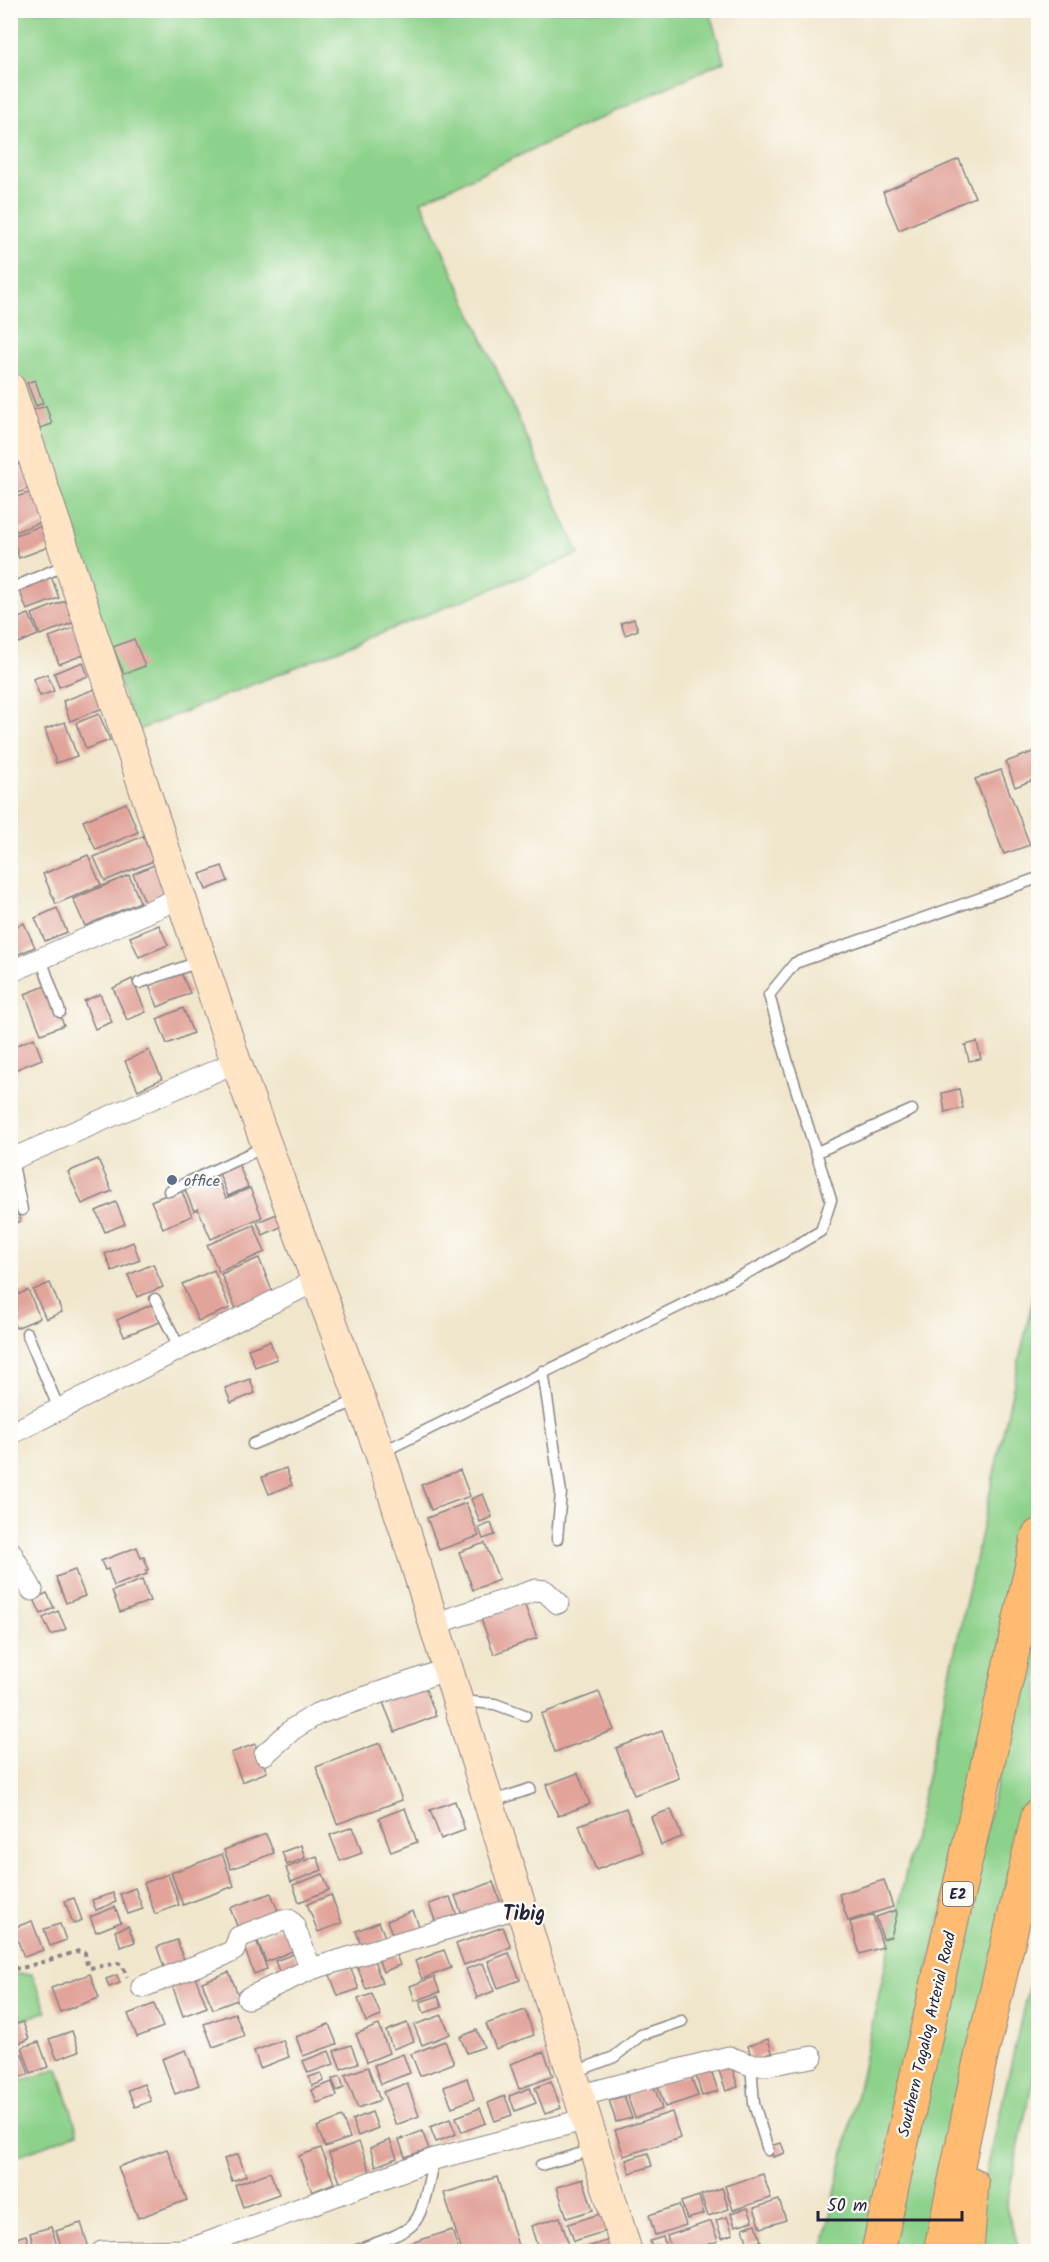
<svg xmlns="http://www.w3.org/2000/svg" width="1049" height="2262" font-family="Kalam,sans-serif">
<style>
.green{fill:#8dd28b;stroke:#587a63;stroke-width:1.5}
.building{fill:#e1a39a}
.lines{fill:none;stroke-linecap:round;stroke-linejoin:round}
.lane-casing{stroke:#898484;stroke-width:13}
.street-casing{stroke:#898484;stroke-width:23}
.secondary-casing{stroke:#898484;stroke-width:32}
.highway-casing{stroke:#898484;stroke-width:35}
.path{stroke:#898484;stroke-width:4;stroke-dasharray:4.5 4.5;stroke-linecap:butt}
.lane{stroke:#fff;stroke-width:10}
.street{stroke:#fff;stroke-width:21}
.secondary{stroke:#ffe4c6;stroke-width:30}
.highway{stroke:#febb71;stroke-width:33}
.service-dot{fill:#5c6f8a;stroke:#fdfcf7;stroke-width:2}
.labels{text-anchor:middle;stroke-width:4.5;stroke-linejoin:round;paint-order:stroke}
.shield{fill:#fdfcf7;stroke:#646373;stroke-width:1.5}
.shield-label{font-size:15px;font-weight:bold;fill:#22223b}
.service-label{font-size:16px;fill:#4e5e75;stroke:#fdfcf7;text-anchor:start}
.street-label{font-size:16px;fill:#22223b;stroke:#fdfcf7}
.quarter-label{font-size:20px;font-weight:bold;fill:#22223b;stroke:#fdfcf7}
</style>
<rect width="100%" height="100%" fill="#fdfcf7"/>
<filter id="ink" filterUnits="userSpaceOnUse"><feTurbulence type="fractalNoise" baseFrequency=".0167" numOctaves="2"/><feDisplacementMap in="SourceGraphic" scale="12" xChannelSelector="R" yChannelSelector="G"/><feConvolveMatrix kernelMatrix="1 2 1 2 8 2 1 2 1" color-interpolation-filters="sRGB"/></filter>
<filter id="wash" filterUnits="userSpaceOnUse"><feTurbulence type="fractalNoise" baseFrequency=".008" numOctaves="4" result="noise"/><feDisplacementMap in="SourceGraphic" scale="24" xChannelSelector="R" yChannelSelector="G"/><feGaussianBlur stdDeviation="1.35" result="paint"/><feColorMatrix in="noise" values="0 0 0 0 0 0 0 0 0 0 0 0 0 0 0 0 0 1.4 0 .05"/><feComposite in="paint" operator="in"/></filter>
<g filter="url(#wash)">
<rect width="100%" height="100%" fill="#f0e6cc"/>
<g class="green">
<path d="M10,11h699l15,50 -303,140 158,353 -443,177 -125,-352z"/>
<path d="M1038,1275v206l-22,106 -152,664 -42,1z"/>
<path d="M1038,1601v170l-39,164 -68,316 -42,1z"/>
<path d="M1038,1944v110l-32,153 14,44h-40l-1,-45z"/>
<path d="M10,1970l5,4h17l15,37 -36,13z"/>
<path d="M58,2068l20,65 -67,25v-73z"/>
</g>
<g id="blocks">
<g class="building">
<path d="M959,159l16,38 -76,33 -16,-38z"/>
<path d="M35,380l8,23 -7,3 -9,-23z"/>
<path d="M46,406l6,18 -12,4 -7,-18z"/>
<path d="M21,463l10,25 -21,8v-28z"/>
<path d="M34,491l10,30 -32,12 -2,-34z"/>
<path d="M44,525l7,21 -32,12 -7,-22z"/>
<path d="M51,576l8,22 -32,12 -8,-21z"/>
<path d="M67,600l8,22 -35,13 -8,-21z"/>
<path d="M29,614l9,21 -20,8 -8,-22z"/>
<path d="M634,619l4,11 -13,5 -4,-12z"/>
<path d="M79,626l10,27 -30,11 -10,-27z"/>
<path d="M134,639l11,27 -21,8 -11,-27z"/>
<path d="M83,662l5,14 -29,11 -5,-14z"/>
<path d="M47,674l7,17 -14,5 -7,-17z"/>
<path d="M95,689l8,19 -33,13 -7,-20z"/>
<path d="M99,714l11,26 -24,9 -10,-26z"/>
<path d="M65,722l12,34 -21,7 -11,-34z"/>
<path d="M1038,750v28l-23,9 -9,-25z"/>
<path d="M1001,770l29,75 -26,9 -29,-75z"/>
<path d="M126,803l12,29 -42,18 -13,-29z"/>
<path d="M143,836l10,25 -48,20 -11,-24z"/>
<path d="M88,855l13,30 -45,19 -13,-30z"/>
<path d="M154,865l12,28 -21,9 -12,-28z"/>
<path d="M222,866l6,15 -22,9 -6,-16z"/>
<path d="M129,875l11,27 -55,24 -12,-27z"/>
<path d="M57,908l10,24 -22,9 -10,-23z"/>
<path d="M24,923l11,24 -25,11v-29z"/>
<path d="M159,925l9,20 -29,12 -9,-20z"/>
<path d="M180,971l10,22 -32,14 -9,-22z"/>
<path d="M132,979l14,33 -19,8 -14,-32z"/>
<path d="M48,985l16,40 -23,9 -16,-40z"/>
<path d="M100,994l12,28 -17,7 -11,-28z"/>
<path d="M183,1008l10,25 -26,11 -10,-25z"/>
<path d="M34,1038l8,21 -28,11 -4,-9v-13z"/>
<path d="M977,1042l4,17 -12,2 -4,-16z"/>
<path d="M149,1050l13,29 -24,11 -13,-29z"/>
<path d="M959,1089l4,19 -18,4 -3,-19z"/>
<path d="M98,1159l14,32 -30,13 -14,-32z"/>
<path d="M238,1163l10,24 -20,9 -10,-25z"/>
<path d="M216,1175l10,23 24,-10 12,29 -51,22 -13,-30 -4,2 -10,-23z"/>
<path d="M181,1189l11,27 -29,12 -12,-27z"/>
<path d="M10,1197l11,24 -11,4z"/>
<path d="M116,1202l9,22 -20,8 -9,-21z"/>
<path d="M282,1212l5,12 -24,11 -6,-13z"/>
<path d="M254,1225l11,27 -46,20 -12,-27z"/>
<path d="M133,1242l7,18 -28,11 -7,-17z"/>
<path d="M259,1258l15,38 -37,15 -16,-37z"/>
<path d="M153,1264l10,23 -26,10 -9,-22z"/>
<path d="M214,1270l16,38 -32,13 -16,-37z"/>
<path d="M50,1283l12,29 -16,7 -13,-29z"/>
<path d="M28,1290l12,28 -24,10 -6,-12v-18z"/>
<path d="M153,1304l7,18 -36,14 -7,-16z"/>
<path d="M270,1341l7,18 -22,8 -7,-18z"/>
<path d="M250,1379l5,14 -24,10 -6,-15z"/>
<path d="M286,1468l6,17 -23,9 -7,-17z"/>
<path d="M460,1470l10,26 -39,14 -10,-25z"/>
<path d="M483,1494l9,23 -12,5 -9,-23z"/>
<path d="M466,1503l13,33 -40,14 -12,-32z"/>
<path d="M491,1523l4,12 -12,4 -4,-11z"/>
<path d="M485,1543l14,37 -26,10 -14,-38z"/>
<path d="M137,1547l4,11 3,-1 4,13h-3l2,4 -33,12 -6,-17 -3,1 -4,-9z"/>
<path d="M75,1570l10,26 -19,7 -10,-26z"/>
<path d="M142,1580l8,21 -30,11 -8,-21z"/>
<path d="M47,1593l7,15 -13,6 -7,-15z"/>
<path d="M524,1603l13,35 -43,16 -13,-35z"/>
<path d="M58,1611l8,18 -15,6 -8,-17z"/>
<path d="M424,1684l12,32 -41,16 -13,-32z"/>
<path d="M599,1692l15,38 -59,22 -14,-38z"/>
<path d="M662,1731l17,47 -45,17 -18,-47z"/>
<path d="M380,1743l22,57 -65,24 -21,-57z"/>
<path d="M255,1744l12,28 -25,10 -11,-29z"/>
<path d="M578,1773l12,31 -32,12 -12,-31z"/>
<path d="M455,1801l10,29 -24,9 -11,-29z"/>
<path d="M405,1808l12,34 -26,10 -12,-34z"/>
<path d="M626,1808l17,44 -47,18 -17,-45z"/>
<path d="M671,1809l11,28 -21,8 -10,-28z"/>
<path d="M353,1827l9,26 -22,8 -10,-26z"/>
<path d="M266,1834l8,19 -43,16 -7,-19z"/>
<path d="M301,1845l4,13 -18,7 -5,-13z"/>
<path d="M222,1854l12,32 -51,19 -12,-32z"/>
<path d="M317,1856l5,14 -31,12 -5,-14z"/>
<path d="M168,1874l11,31 -24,9 -11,-31z"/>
<path d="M323,1874l6,16 -30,12 -6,-17z"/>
<path d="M884,1880l9,27 -45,14 -9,-27z"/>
<path d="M493,1882l10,27 -38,14 -10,-27z"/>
<path d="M135,1888l8,21 -15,5 -8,-20z"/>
<path d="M113,1893l3,9 -20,8 -4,-10z"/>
<path d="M271,1893l9,23 -41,15 -9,-23z"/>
<path d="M331,1895l11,28 -24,9 -11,-28z"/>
<path d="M450,1897l9,24 -21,8 -9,-25z"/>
<path d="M74,1898l8,22 -9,4 -8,-23z"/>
<path d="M115,1907l6,15 -25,10 -6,-15z"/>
<path d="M896,1910l1,4 -6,23 -8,2 -7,-22z"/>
<path d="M413,1911l8,20 -26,10 -8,-20z"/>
<path d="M873,1915l10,32 -23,7 -10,-32z"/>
<path d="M32,1921l11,29 -19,7 -11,-29z"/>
<path d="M379,1922l7,17 -24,9 -6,-17z"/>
<path d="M60,1924l6,16 -16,6 -6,-17z"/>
<path d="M128,1926l7,16 -14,5 -6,-16z"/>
<path d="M286,1926l9,24 -29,12 -10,-25z"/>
<path d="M503,1927l8,20 -47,18 -8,-21z"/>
<path d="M255,1937l12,32 -13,5 -12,-32z"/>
<path d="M177,1940l9,25 -20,8 -9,-26z"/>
<path d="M444,1950l7,18 -29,11 -7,-18z"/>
<path d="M395,1952l5,13 -17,7 -5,-14z"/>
<path d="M509,1953l11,27 -22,8 -10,-27z"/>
<path d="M294,1954l6,15 -19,7 -6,-15z"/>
<path d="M374,1960l8,23 -16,6 -9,-23z"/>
<path d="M483,1963l11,28 -17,7 -11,-29z"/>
<path d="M350,1967l9,22 -21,7 -8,-21z"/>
<path d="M229,1972l11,27 -27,10 -11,-27z"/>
<path d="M90,1974l9,24 -39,14 -9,-24z"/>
<path d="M194,1974l13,33 -24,9 -12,-34z"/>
<path d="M117,1975l3,8 -11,4 -3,-8z"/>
<path d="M434,1977l6,15 -25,9 -5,-15z"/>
<path d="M372,1994l9,22 -15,6 -8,-23z"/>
<path d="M438,1996l4,11 -18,6 -4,-11z"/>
<path d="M154,2004l9,23 -26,10 -9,-23z"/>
<path d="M525,2010l9,25 -38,14 -10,-25z"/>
<path d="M235,2013l9,23 -31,11 -9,-23z"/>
<path d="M442,2015l8,19 -28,11 -8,-20z"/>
<path d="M23,2022l6,17 -19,8v-21z"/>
<path d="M407,2023l7,18 -21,8 -7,-18z"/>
<path d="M329,2024l8,20 -34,12 -7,-19z"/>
<path d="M379,2025l10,28 -22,9 -11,-28z"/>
<path d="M477,2030l7,17 -17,6 -7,-16z"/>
<path d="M72,2031l7,20 -22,8 -8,-20z"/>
<path d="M768,2039l4,13 -20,7 -4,-13z"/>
<path d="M283,2040l6,17 -29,11 -6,-17z"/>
<path d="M445,2041l9,22 -34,13 -9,-22z"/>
<path d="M39,2042l9,25 -17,6 -9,-26z"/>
<path d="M351,2045l7,18 -17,6 -7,-18z"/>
<path d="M186,2050l13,35 -24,9 -13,-35z"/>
<path d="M329,2051l5,13 -26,9 -5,-12z"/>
<path d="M544,2052l9,24 -34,13 -9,-25z"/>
<path d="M22,2054l7,20 -19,7v-23z"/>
<path d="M403,2054l7,19 -29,11 -7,-19z"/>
<path d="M730,2061l8,26 -12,4 -9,-26z"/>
<path d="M709,2064l9,27 -16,5 -8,-26z"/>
<path d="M368,2067l12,33 -22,8 -13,-33z"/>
<path d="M321,2073l3,8 -12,5 -3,-9z"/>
<path d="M690,2073l8,23 -33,11 -8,-23z"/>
<path d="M340,2076l4,12 -7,3 -5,-12z"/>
<path d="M467,2078l7,21 -22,8 -8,-20z"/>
<path d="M551,2081l10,27 -16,6 -10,-26z"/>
<path d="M332,2082l5,14 -20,7 -5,-13z"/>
<path d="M407,2083l12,33 -23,9 -13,-33z"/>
<path d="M144,2084l7,17 -16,6 -7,-17z"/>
<path d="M654,2086l8,23 -27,9 -8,-23z"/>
<path d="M530,2088l6,15 -21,8 -6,-15z"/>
<path d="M505,2096l7,19 -17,6 -7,-18z"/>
<path d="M624,2096l8,22 -16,4 -7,-22z"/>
<path d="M480,2108l6,15 -24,9 -6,-15z"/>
<path d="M372,2112l6,16 -20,8 -6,-16z"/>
<path d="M672,2112l8,26 -56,18 -9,-26z"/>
<path d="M342,2117l8,21 -25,9 -8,-20z"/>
<path d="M450,2119l6,15 -20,8 -6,-15z"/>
<path d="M422,2131l7,18 -24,8 -6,-17z"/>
<path d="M390,2140l7,18 -21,8 -6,-18z"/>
<path d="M359,2142l12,32 -30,11 -12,-32z"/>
<path d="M781,2143l4,10 -12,4 -4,-11z"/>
<path d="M321,2148l13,35 -22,9 -13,-36z"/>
<path d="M167,2149l20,51 -49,18 -20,-51z"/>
<path d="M648,2153l4,13 -22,7 -4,-13z"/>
<path d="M238,2154l8,22 -14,5 -8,-22z"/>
<path d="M270,2172l9,22 -36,13 -8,-22z"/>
<path d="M763,2174l8,24 -38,12 -8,-24z"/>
<path d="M497,2177l23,75h-58l-18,-59z"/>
<path d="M583,2179l10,31 -26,8 -10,-31z"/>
<path d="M722,2188l7,21 -21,7 -7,-21z"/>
<path d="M699,2196l5,18 -17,5 -6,-17z"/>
<path d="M779,2200l7,20 -25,8 -7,-20z"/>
<path d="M679,2205l7,20 -31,10 -6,-20z"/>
<path d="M748,2208l5,13 -18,5 -4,-13z"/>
<path d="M603,2213l6,17 -35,11 -6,-17z"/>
<path d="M560,2217l9,28 -20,7h-10l-8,-26z"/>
<path d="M727,2217l6,17 -11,4 -6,-18z"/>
<path d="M711,2221l7,20 -32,11h-14l-5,-16z"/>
<path d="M81,2223l8,25 -10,4h-16l-7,-21z"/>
<path d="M756,2224l5,17 -13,4 -5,-17z"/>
<path d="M51,2227l8,25h-23l-6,-19z"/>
<path d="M452,2230l7,22h-73v-1z"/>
<path d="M26,2235l5,17h-20l-1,-12z"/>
<path d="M663,2237l5,15h-15l-3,-11z"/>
<path d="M609,2240l3,12h-37v-1z"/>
</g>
</g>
</g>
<g filter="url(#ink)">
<use href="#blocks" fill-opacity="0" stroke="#898484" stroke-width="1.5"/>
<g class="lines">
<defs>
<g id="lane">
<path d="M10,589l58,-25"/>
<path d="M41,959l19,53"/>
<path d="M139,983l62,-22"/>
<path d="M817,1152l95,-42"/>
<path d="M12,1159l10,51"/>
<path d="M169,1191l95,-44"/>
<path d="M155,1299l25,50"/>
<path d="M27,1333l32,76"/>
<path d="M543,1371l18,122 -4,46"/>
<path d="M253,1444l105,-44"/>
<path d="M382,1452l375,-184 64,-37 10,-31 -43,-137 -19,-68 26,-32 243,-85"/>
<path d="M461,1701l34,3 30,11"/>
<path d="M490,1802l40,-13"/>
<path d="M751,2065l3,39 14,46"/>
<path d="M575,2072l39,-15 27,-22 41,-14"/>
<path d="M541,2165l52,-15"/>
<path d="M352,2252c17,-7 47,-15 60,-27 13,-12 17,-49 22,-66"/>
</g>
<g id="street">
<path d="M10,972l170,-74"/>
<path d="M10,1160l226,-98"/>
<path d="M10,1434l307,-154"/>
<path d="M10,1551l22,39"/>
<path d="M434,1624l102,-34 9,1 13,12"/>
<path d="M265,1754l28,-25 24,-15 131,-45"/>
<path d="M142,1987l87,-34 5,-3 5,-13 44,-17h6l4,4 18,45 209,-62"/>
<path d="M248,1998l63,-29"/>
<path d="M578,2096l151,-39 22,8h16l45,-8"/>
<path d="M102,2252l79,-2 18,-4 235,-87 153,-40"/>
</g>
<path id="secondary" d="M10,388l226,674 144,391 30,93 217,706"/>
<g id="highway">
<path d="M878,2252c51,-240 109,-477 160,-716"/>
<path d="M940,2252l37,-178 61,-258"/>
<path d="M967,2252l5,-68"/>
</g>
</defs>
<use href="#lane" class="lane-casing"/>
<use href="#street" class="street-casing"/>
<use href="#secondary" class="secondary-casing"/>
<use href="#highway" class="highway-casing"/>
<path class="path" d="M10,1961l2,6 7,2 60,-18 6,2 2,12 3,3 28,-5 5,3 4,11"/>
<use href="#lane" class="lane"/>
<use href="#street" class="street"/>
<use href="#secondary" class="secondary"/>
<use href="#highway" class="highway"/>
</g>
</g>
<circle class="service-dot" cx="172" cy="1180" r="6"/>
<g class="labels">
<rect class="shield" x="943" y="1882" width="30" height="24" rx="4.5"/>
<g class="shield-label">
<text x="958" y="1899">E2</text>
</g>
<g class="service-label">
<text x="184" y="1186">office</text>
</g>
<g class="street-label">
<text transform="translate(926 2034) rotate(-77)" y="6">Southern Tagalog Arterial Road</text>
</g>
<g class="quarter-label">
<text x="524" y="1920">Tibig</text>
</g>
</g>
<rect width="1049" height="2262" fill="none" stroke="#fdfcf7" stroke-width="36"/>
<path d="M818 2211v9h144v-9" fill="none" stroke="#22223b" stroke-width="3"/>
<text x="827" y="2211" font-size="18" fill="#22223b" stroke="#fdfcf7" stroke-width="4.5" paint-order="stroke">50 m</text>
</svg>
